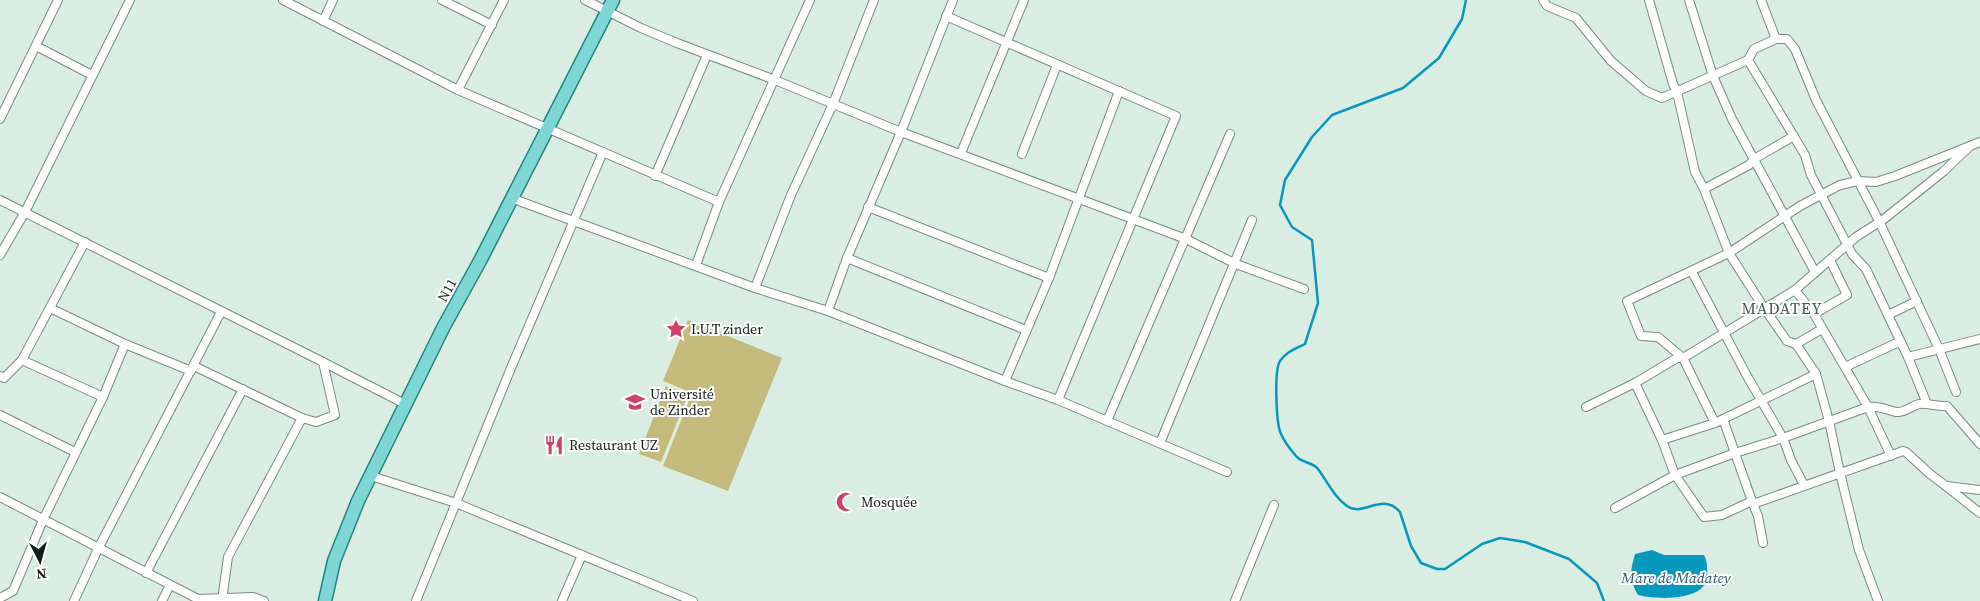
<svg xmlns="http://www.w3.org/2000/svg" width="1980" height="601" font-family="'Source Serif 4',serif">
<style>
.green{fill:#c4ba7b}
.water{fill:#0798be}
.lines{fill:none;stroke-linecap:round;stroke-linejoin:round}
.stream{stroke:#0798be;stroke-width:2.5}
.minor-casing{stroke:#7a8c82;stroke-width:10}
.primary-casing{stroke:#228481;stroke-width:15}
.minor{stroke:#fff;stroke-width:8}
.primary{stroke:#7fd7d5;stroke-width:12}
.labels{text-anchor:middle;stroke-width:4;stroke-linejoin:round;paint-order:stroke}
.street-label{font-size:14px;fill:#161d19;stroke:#fff}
.poi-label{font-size:14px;fill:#161d19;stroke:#fff;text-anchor:start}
.water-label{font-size:15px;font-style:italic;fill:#2b5b6c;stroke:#fff}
.quarter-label{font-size:16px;letter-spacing:1px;fill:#495950;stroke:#fff}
</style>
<rect width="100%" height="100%" fill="#d9ede2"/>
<g class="green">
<path d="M688,320l94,38 -54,133 -65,-25 29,-73 -29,-12z"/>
<path d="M666,386l22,9 -27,67 -22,-8z"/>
</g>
<path class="water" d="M1652,550l12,5h40c4,8 3,13 3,22 -2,24 -49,23 -69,18 -9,-16 -8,-23 -3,-41z"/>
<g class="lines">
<path class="stream" d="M1466,0l-4,19 -23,39 -36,30 -71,27 -20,22 -27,43 -5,25 12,22 20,13 6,63 -13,41c-10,5 -19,8 -25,17 -6,9 -4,63 1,73 3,7 9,15 15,22 5,7 17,6 22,13 9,12 16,28 29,37 16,12 35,-15 53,6l11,34 10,17 16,6h8l37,-25 18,-6 25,4 44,17 28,24 7,18"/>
<defs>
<g id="minor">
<path d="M283,0l175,90 261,112"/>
<path d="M442,0l50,25"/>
<path d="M585,0l56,28 36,15 98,37 126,52 285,107 50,25 68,25"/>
<path d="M1543,0l4,6 29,12 35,43 35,30 16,7 86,-38 6,-11 22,-10"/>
<path d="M1649,0l24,84 4,8 18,80 9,17 25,64 35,55 23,33 9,3 20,30 13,47 11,52 19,77 19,51"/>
<path d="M1689,0l24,76 19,43 83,153"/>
<path d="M1761,0l15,39h11l8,10 21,51 63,121 60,128 17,43"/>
<path d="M946,16l230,100 -118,284"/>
<path d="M323,21l10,-21"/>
<path d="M36,46l56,29"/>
<path d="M1748,60l57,95 6,20 41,79 14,15 42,88 19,47"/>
<path d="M458,90l46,-90"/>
<path d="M0,119l58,-119"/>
<path d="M961,153l63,-153"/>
<path d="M1022,154l35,-89"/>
<path d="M655,176l52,-121"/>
<path d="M1704,189l45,-24 5,-6 40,-23"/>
<path d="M511,198l244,90 73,23 177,70 53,19 169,72"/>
<path d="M0,200l323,162 82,42"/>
<path d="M868,207l181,71"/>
<path d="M0,255l25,-43 105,-212"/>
<path d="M847,258l179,72"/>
<path d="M696,265l23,-63 91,-202"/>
<path d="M1692,272l55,104 36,62 85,-31 -54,-93 -19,-24"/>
<path d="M755,288l36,-93 42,-91 41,-104"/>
<path d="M50,308l75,36 66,27"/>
<path d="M828,311l19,-53 54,-126 52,-132"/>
<path d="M1814,314l33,-19 -17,-35"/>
<path d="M1888,315l29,-14"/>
<path d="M1796,344l26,-15"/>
<path d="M1908,357l72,-18"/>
<path d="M22,360l63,-118"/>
<path d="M194,366l108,52 14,4 19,-7 -12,-53"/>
<path d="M1845,367l54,-25"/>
<path d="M0,376l4,2 18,-18 81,37"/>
<path d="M1005,381l44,-103 70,-187"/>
<path d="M1635,383l27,57 13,35 29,42 18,-2 30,-14"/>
<path d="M1586,407l49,-24 42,-25h6l112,-68 61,-53 28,-18 60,-48 26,-25 10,-4"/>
<path d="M0,415l75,37"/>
<path d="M1723,419l30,85 150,-53 3,1 24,22 16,12 34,4"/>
<path d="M1107,421l123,-287"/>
<path d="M1715,423l-32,-65 -25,-21 -17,-1 -14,-35 102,-48 71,-47 40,-21 18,-4 18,1 19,-6 75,-30"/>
<path d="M1662,440l53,-17 101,-49"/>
<path d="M1160,443l92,-223"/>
<path d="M1891,456l-23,-49c10,-2 19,3 28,5 9,1 15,-6 23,-8 10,-1 19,3 28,2l33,38"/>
<path d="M371,476l85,27 237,98"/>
<path d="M1946,486l34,27"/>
<path d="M0,497l198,102 55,-2 11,4"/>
<path d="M1753,504l5,12 5,27"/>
<path d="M1615,508l60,-33 60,-22 48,-15 8,22 13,25"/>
<path d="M146,573l97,-184"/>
<path d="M0,598l13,-7 30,-71 60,-123 22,-53"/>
<path d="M222,600l6,-43 74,-139"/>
<path d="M74,601l24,-52 123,-237"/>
<path d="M162,601l8,-16"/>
<path d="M416,601l95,-233 92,-216"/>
<path d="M562,601l20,-46"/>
<path d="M1235,601l39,-96"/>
</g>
<path id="primary" d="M325,601l9,-40 24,-60 85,-173 38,-69 132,-259"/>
</defs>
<use href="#minor" class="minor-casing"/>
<use href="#primary" class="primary-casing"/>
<use href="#minor" class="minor"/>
<use href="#primary" class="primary"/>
</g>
<defs>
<symbol id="sight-bare" viewBox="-9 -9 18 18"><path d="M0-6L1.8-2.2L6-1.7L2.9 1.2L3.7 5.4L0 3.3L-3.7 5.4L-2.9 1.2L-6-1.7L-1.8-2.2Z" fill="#d0416a" stroke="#fff" stroke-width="2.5" paint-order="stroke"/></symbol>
<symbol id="university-bare" viewBox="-9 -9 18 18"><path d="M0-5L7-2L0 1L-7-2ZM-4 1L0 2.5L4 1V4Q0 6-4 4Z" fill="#d0416a" stroke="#fff" stroke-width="2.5" paint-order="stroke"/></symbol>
<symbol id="restaurant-bare" viewBox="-9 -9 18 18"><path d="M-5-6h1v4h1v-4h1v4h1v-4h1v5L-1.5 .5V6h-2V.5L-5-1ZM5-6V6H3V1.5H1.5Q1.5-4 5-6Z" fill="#d0416a" stroke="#fff" stroke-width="2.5" paint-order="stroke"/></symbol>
<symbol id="mosque-bare" viewBox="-9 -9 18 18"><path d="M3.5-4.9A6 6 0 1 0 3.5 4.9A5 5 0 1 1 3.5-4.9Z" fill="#d0416a" stroke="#fff" stroke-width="2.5" paint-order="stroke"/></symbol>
</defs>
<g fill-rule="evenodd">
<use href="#sight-bare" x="662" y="315" width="28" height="28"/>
<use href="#university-bare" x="621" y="388" width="28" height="28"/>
<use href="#restaurant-bare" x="540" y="431" width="28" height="28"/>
<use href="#mosque-bare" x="832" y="488" width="28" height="28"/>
</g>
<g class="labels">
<g class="street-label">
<text transform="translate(447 290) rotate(-61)" y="5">N11</text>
</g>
<g class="poi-label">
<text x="691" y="334">I.U.T zinder</text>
<text x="650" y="399">Université<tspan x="650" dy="16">de Zinder</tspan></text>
<text x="569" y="450">Restaurant UZ</text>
<text x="861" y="507">Mosquée</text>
</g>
<g class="water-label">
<text x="1676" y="583">Mare de Madatey</text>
</g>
<g class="quarter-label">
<text x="1782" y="314">MADATEY</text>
</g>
</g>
<g transform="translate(40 561) rotate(174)" stroke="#ffffff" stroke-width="4" paint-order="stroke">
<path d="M0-4L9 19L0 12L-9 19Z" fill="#161d19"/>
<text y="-8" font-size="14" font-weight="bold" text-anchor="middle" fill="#161d19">N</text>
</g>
</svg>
